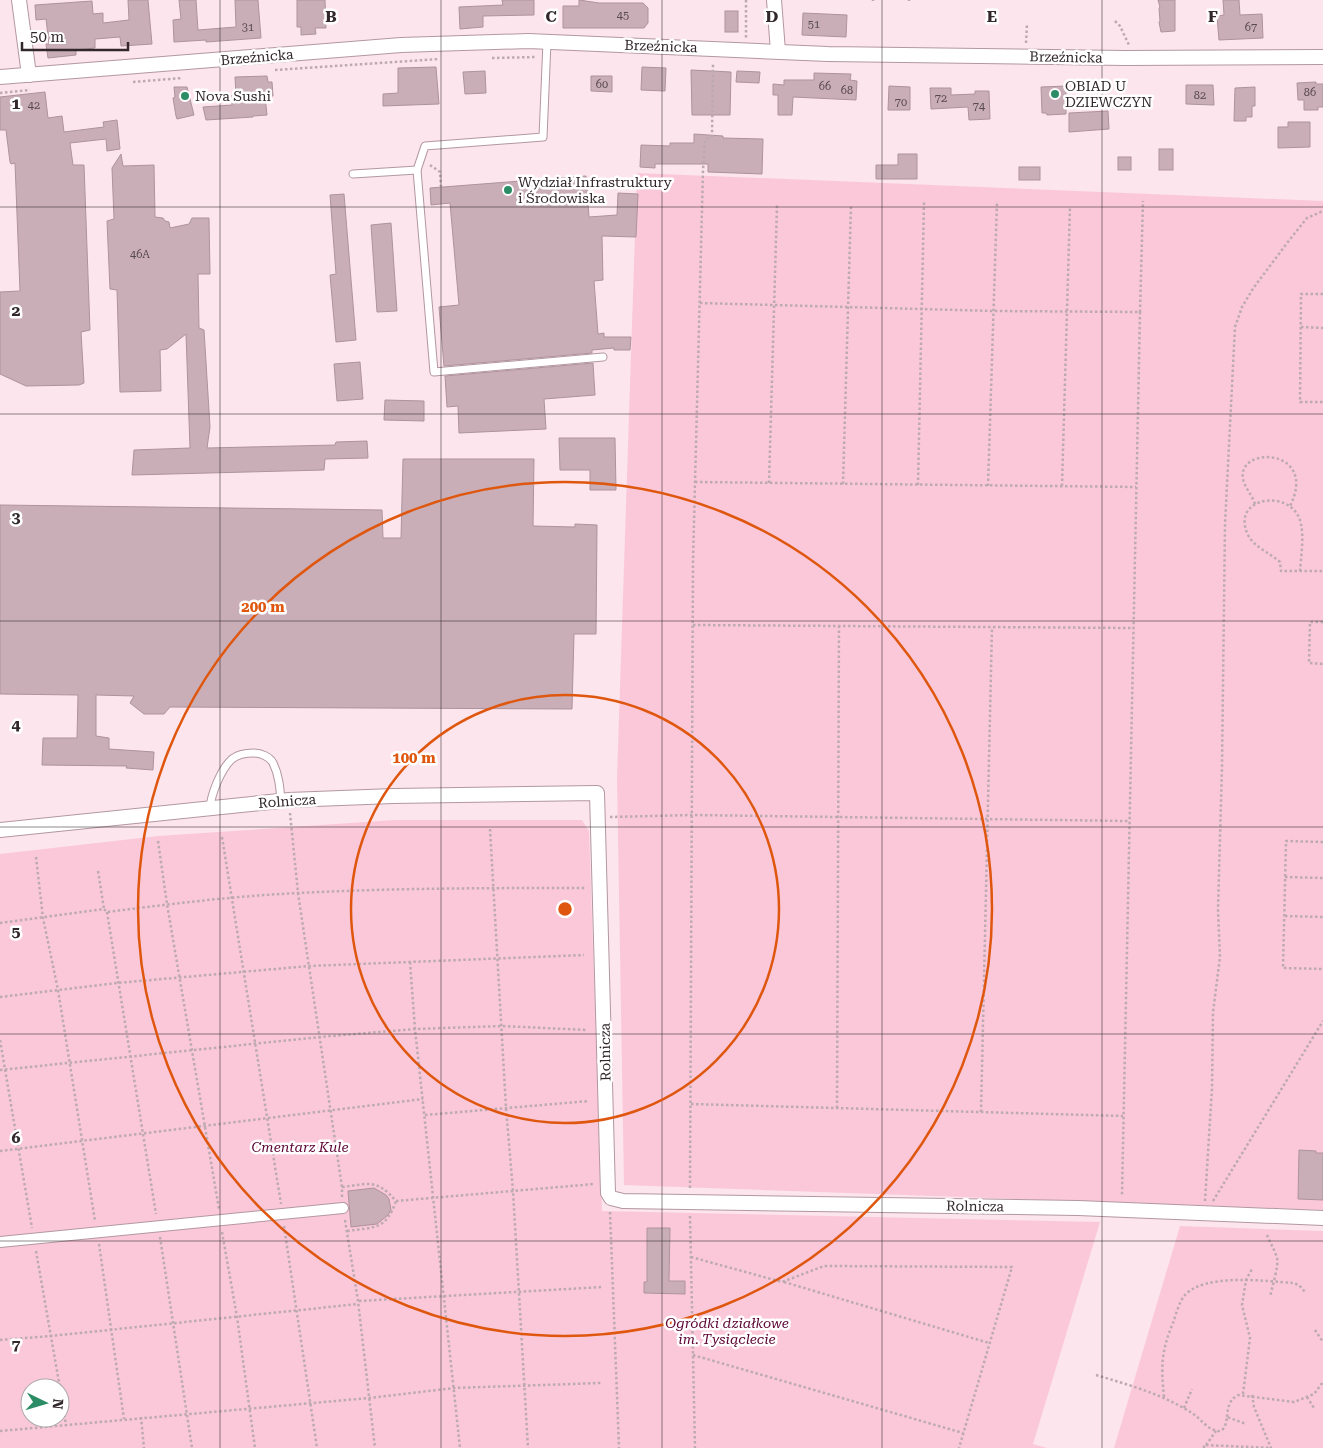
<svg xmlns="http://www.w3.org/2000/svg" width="1323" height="1448" font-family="'Roboto Serif',serif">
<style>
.green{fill:#fbc8da;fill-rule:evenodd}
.building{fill:#caaeb7;stroke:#ae939c}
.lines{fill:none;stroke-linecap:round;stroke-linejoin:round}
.service-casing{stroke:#b397a1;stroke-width:9}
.pedestrian-casing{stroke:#b397a1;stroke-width:12}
.minor-casing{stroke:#b397a1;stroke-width:16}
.path{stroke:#bdaab0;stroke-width:2.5;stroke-dasharray:2.5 2.5;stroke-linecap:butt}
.service{stroke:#fff;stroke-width:7}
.pedestrian{stroke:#fff;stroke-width:10}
.minor{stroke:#fff;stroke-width:14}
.grid{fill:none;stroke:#32282b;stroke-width:1;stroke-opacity:0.55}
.ring{fill:none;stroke:#df570e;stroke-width:2.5}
.poi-dot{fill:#2c8c65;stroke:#fff;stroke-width:2}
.labels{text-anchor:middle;stroke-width:5;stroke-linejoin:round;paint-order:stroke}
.number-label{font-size:11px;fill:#584a4e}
.street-label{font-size:14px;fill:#32282b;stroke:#fff}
.poi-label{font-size:14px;fill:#32282b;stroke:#fff;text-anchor:start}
.park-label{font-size:14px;font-style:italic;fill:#5b0332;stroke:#fff}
.grid-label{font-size:16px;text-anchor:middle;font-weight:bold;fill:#32282b;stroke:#fff;stroke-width:5;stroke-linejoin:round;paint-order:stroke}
.centre{fill:#df570e;stroke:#fff;stroke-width:2.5}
.ring-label{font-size:15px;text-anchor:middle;font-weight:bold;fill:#df570e;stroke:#fff;stroke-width:5;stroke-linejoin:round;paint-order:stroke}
</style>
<rect width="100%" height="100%" fill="#fce5ec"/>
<g class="green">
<path d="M637,173l686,28v1009l-699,-25 -7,-407z"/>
<path d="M395,820h187l7,11 13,380 498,11 -67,222 14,4h-1047v-594l158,-18zM30,1388h30v30h-30z"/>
<path d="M1180,1226l143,5v217h-209z"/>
</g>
<g class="building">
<path d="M128,0h20l4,44 -31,2 -1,-9 -25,2v9l-19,2v5l-28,3 -2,-14h3l-3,-25 -10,1 -1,-15 57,-4 1,13 10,-1v10l26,-3z"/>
<path d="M179,0h17l2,30 38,-3 -1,-27h23l3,38 -55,4v-2l-32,2 -1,-22 8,-1z"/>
<path d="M297,0h28l1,28h-11l1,6 -15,1v-8h-4z"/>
<path d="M502,0h32v15l-51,1v11l-23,2 -1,-22 44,-2z"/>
<path d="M579,0l20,3h44l5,5v15l-4,5h-81v-22h16z"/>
<path d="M1158,0h17v31l-14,1 -2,-10 1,-1 -1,-13 1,-1z"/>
<path d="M1223,0h16l1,15 22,-1 1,24 -44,2 -2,-24 7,-1z"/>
<rect x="725" y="11" width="13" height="21"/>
<path d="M803,13l44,2 -1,22 -44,-2z"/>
<path d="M436,67l3,37 -56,2v-12l15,-1v-25z"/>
<path d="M642,67l24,1 -1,23 -24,-1z"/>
<path d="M691,70l40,2 -1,43h-38z"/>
<path d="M485,71l1,22 -21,1 -2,-22z"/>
<path d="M737,71l23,1 -1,11 -23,-1z"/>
<path d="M814,73l37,1 -1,6 7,1 -1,19 -63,-3 -1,18h-14v-20h-5v-11l11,1v-5h30z"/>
<path d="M267,76l1,6h4l1,14h-8l2,19 -14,1v1l-47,3 -3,-13 29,-2v-10h4l-1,-18z"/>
<path d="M591,76h21v16l-21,-1z"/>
<path d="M1316,82v2h7v23h-5v3h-14v-10h-6l-1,-17z"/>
<path d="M1186,85h27l1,20 -28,-1z"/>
<path d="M889,86l21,1v23h-22z"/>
<path d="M1066,86v28l-19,1 -1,-2h-4l-1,-26z"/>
<path d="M174,87h13l7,28 -17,4 -1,-3 -3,-18 2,-1z"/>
<path d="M1255,87v19h-3v11h-6v4h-12l1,-33z"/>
<path d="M930,88h21v7l24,-1v-3h14l1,28 -21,1 -1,-13 -37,2z"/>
<path d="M45,92l3,26 14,-2 2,16 40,-5 -1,-5 14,-2 3,29 -13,2 -1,-12 -36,4 3,22h11l6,165 -9,2 3,51 -5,2 -53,1 -26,-12v-82l20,-1 -5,-128 -4,1 -1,-2 -4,-32h-6v-33z"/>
<path d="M1108,111l1,18 -40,3v-19z"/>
<path d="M1288,122h22v25l-32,1v-21h10z"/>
<path d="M694,134l29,2v2l40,1 -1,35 -54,-2v-8h-53v4l-15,-1 1,-22 29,1v-3h24z"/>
<rect x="1159" y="149" width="14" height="21"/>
<path d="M121,154l2,12 31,-1 1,52 8,1 2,3 4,1 1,6 19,-4 3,-6h17l1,56h-12l1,54 5,2 6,97 -3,21 128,-3 1,-3 31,-1 1,17 -43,1 -1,11 -192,5 2,-25 56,-2 -4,-114 -19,15 -7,1 1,41 -41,1 -3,-102 -7,-1 -3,-68 7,-2 -2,-51z"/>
<path d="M898,154h19v25h-41v-14h22z"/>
<rect x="1118" y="157" width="13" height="13"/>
<rect x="1019" y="167" width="21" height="13"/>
<path d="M586,176l3,41 28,-2 1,-22 20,1 -2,43 -34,-1 1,44 -9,1 4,53 6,-1v4h27l-1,13h-16v-2l-22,2v3l-148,13 -5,-59 20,-2 -9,-102 -19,2 -1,-17z"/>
<path d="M344,194l12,146 -20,2 -6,-67 6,-1 -6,-79z"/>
<path d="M391,223l6,88 -20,1 -6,-87z"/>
<path d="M360,362l3,37 -26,2 -3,-37z"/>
<path d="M593,363l2,32 -51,4 2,30 -87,4 -1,-27 -11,1 -2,-31z"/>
<path d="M385,400l39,1v20l-40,-1z"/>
<path d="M559,438h56l1,52h-26v-20h-30z"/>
<path d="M403,459h131l-1,67 42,1v-3l22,1 -1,109h-22l-2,75 -402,-2 -6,7h-20l-14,-11 4,-7 -38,-1v41l13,2v11l45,3 -1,18 -27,-2 1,-2 -85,-1 1,-27h34l1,-43 -78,-1v-189l382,5 1,28h18z"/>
<path d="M1299,1150l17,1v2h7v47l-25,-1z"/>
<path d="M374,1188l12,7 3,4 2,11 -3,5 -11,9 -26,3 -3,-36z"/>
<path d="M647,1228h23l-1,53h16v13l-41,-1v-11h3z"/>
</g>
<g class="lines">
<defs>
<g id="service">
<path d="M417,170l17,202 169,-15"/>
<path d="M353,174l64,-4 8,-24 118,-9 4,-95"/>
<path d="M210,808c1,-14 11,-39 22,-49 6,-5 15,-6 22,-6 7,0 16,4 19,10 6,12 7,25 8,38"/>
</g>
<path id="pedestrian" d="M0,1242l343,-34"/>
<g id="minor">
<path d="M19,0l10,75"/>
<path d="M774,0l4,51"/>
<path d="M0,77l401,-32 127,-4 300,13 297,4 198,-1"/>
<path d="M0,830l289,-30 104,-4 204,-3 11,400 3,5 12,3 455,7 245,10"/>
</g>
</defs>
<use href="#service" class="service-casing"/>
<use href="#pedestrian" class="pedestrian-casing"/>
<use href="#minor" class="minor-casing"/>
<g class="path">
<path d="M746,0v38"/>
<path d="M909,0v1"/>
<path d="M873,1v-1"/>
<path d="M1115,21l5,5 9,19"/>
<path d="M1026,43l1,-19"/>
<path d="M492,58l45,-1"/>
<path d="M275,70l164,-11"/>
<path d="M133,82l49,-4"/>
<path d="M0,93l30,-3"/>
<path d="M430,165l10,7 1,16"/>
<path d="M1323,294h-22l-1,108h23"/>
<path d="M700,303l294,8 146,1 -18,883"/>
<path d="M1140,312l3,-111"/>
<path d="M1301,327l22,1"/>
<path d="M695,482l441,5"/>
<path d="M769,483l8,-278"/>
<path d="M843,484l8,-279"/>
<path d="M918,485l6,-283"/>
<path d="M988,486l9,-285"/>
<path d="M1062,486l8,-280"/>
<path d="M1255,504c-3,-9 -10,-16 -12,-25 -6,-34 76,-31 47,27"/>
<path d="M1300,571c1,-13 4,-34 1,-47 -7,-37 -72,-28 -53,11 6,12 22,18 32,27l1,9h42"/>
<path d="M1323,622h-13l-1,41 14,1"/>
<path d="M693,625l440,3"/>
<path d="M290,813l8,80 44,294"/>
<path d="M610,817l82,-2 437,6"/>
<path d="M490,829l16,279 7,83 15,257"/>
<path d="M222,837l59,367"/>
<path d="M158,841l9,63 52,305"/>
<path d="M1323,842l-37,-1 -3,127 40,1"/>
<path d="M36,857l7,61 15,72 37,231"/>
<path d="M98,871l6,38"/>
<path d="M1285,877l38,1"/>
<path d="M107,912l49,302"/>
<path d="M1285,916l38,1"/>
<path d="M0,923l104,-14 3,3c63,-8 127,-16 192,-19 95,-5 191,-5 287,-5"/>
<path d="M410,962l5,67 45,419"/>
<path d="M0,997l117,-14 192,-17 275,-11"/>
<path d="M0,1040l32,188"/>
<path d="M0,1070l320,-33 95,-8 87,-3 85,4"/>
<path d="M691,1104l432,12"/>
<path d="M837,1108l2,-482"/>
<path d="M981,1112l11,-485"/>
<path d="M425,1115l164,-14"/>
<path d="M0,1151l423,-52"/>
<path d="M690,1188l3,-627 10,-391 2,-30 7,-4 1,-73"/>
<path d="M342,1197v-10c27,-3 34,-9 54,14"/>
<path d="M396,1201l198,-17"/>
<path d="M1205,1201l7,-113 1,-76 7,-55 -2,-47 4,-143 3,-243 10,-197 7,-20 12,-20 33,-44 20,-25 16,-7"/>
<path d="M1213,1201l110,-180"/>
<path d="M610,1212l9,236"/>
<path d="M690,1216l5,232"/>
<path d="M345,1220l13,81 17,147"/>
<path d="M284,1226l33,222"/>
<path d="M347,1231c28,-4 39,-1 49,-30"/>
<path d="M222,1232l15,85 18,131"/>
<path d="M1267,1235c3,8 8,15 10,23 2,8 -5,29 -7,39"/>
<path d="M160,1237l32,211"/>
<path d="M99,1244l25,175"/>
<path d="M36,1251l24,137"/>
<path d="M691,1257l91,25 42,-16 188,1 -53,181"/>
<path d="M784,1282l205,61"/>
<path d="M359,1301l243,-14"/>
<path d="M1315,1330l8,12"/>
<path d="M0,1340l51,-4 307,-32"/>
<path d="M693,1355l270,78"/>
<path d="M1096,1375c33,10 66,19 96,38 8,5 15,16 25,18 8,1 9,-8 10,-14l19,7"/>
<path d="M60,1390l6,35"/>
<path d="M1243,1394l7,-56 -8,-33 4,-25 6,-11"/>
<path d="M1252,1395l2,12 17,41"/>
<path d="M1164,1397c-3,-30 -3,-46 9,-74 3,-9 6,-21 12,-28 20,-22 81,-14 108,-12l6,2 6,7"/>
<path d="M1307,1397l7,11"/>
<path d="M1184,1408l8,-19"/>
<path d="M141,1417l3,31"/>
<path d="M1227,1417c1,-10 2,-17 11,-22l56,7 20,-8 9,-12"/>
<path d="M0,1431l369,-33 85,-10 147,-5"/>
<path d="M1206,1445l10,-14"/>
<path d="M1204,1448v-3l68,3"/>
</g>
<use href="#service" class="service"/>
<use href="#pedestrian" class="pedestrian"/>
<use href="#minor" class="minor"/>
</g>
<path class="grid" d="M220,0v1448M441,0v1448M662,0v1448M882,0v1448M1102,0v1448M0,207h1323M0,414h1323M0,621h1323M0,827h1323M0,1034h1323M0,1241h1323"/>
<g class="ring">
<circle cx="565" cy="909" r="214"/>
<circle cx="565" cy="909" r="427"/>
</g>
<g class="poi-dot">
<circle cx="1055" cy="94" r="5"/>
<circle cx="185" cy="96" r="5"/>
<circle cx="508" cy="190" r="5"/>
</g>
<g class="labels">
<g class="number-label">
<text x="623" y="19">45</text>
<text x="814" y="28">51</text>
<text x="248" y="31">31</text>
<text x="1251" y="31">67</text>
<text x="602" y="88">60</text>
<text x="825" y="90">66</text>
<text x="847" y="94">68</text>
<text x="1310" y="96">86</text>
<text x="1200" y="99">82</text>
<text x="941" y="102">72</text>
<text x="901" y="106">70</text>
<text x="34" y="109">42</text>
<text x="979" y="110">74</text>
<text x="140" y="258">46A</text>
</g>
<g class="street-label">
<text transform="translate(661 46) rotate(2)" y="5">Brzeźnicka</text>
<text transform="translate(257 57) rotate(-5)" y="5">Brzeźnicka</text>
<text transform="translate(1066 57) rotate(1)" y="5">Brzeźnicka</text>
<text transform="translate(287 801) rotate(-4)" y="5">Rolnicza</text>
<text transform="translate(605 1052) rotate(-91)" y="5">Rolnicza</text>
<text transform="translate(975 1206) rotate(1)" y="5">Rolnicza</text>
</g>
<g class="poi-label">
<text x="1065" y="91">OBIAD U<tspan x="1065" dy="16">DZIEWCZYN</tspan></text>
<text x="195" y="101">Nova Sushi</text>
<text x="518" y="187">Wydział Infrastruktury<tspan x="518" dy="16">i Środowiska</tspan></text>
</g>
<g class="park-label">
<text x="300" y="1152">Cmentarz Kule</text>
<text x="727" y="1328">Ogródki działkowe<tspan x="727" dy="16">im. Tysiąclecie</tspan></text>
</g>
</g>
<g class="grid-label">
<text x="331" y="22">B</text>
<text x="551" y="22">C</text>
<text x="772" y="22">D</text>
<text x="992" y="22">E</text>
<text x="1213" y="22">F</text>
<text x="16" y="109">1</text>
<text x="16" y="316">2</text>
<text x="16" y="523">3</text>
<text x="16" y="730">4</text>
<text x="16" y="937">5</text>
<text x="16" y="1143">6</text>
<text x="16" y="1350">7</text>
</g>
<circle cx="565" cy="909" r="8" class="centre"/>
<g class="ring-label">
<text x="263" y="612">200 m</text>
<text x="414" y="763">100 m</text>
</g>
<g transform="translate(45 1403) rotate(95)"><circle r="24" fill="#ffffff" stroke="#ada9aa"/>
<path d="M0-4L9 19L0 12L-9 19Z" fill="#2c8c65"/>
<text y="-8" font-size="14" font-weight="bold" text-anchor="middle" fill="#32282b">N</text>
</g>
<path d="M22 42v8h106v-8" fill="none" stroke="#32282b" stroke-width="2.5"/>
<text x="30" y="42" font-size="15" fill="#32282b" stroke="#ffffff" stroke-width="4" paint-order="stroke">50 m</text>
</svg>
